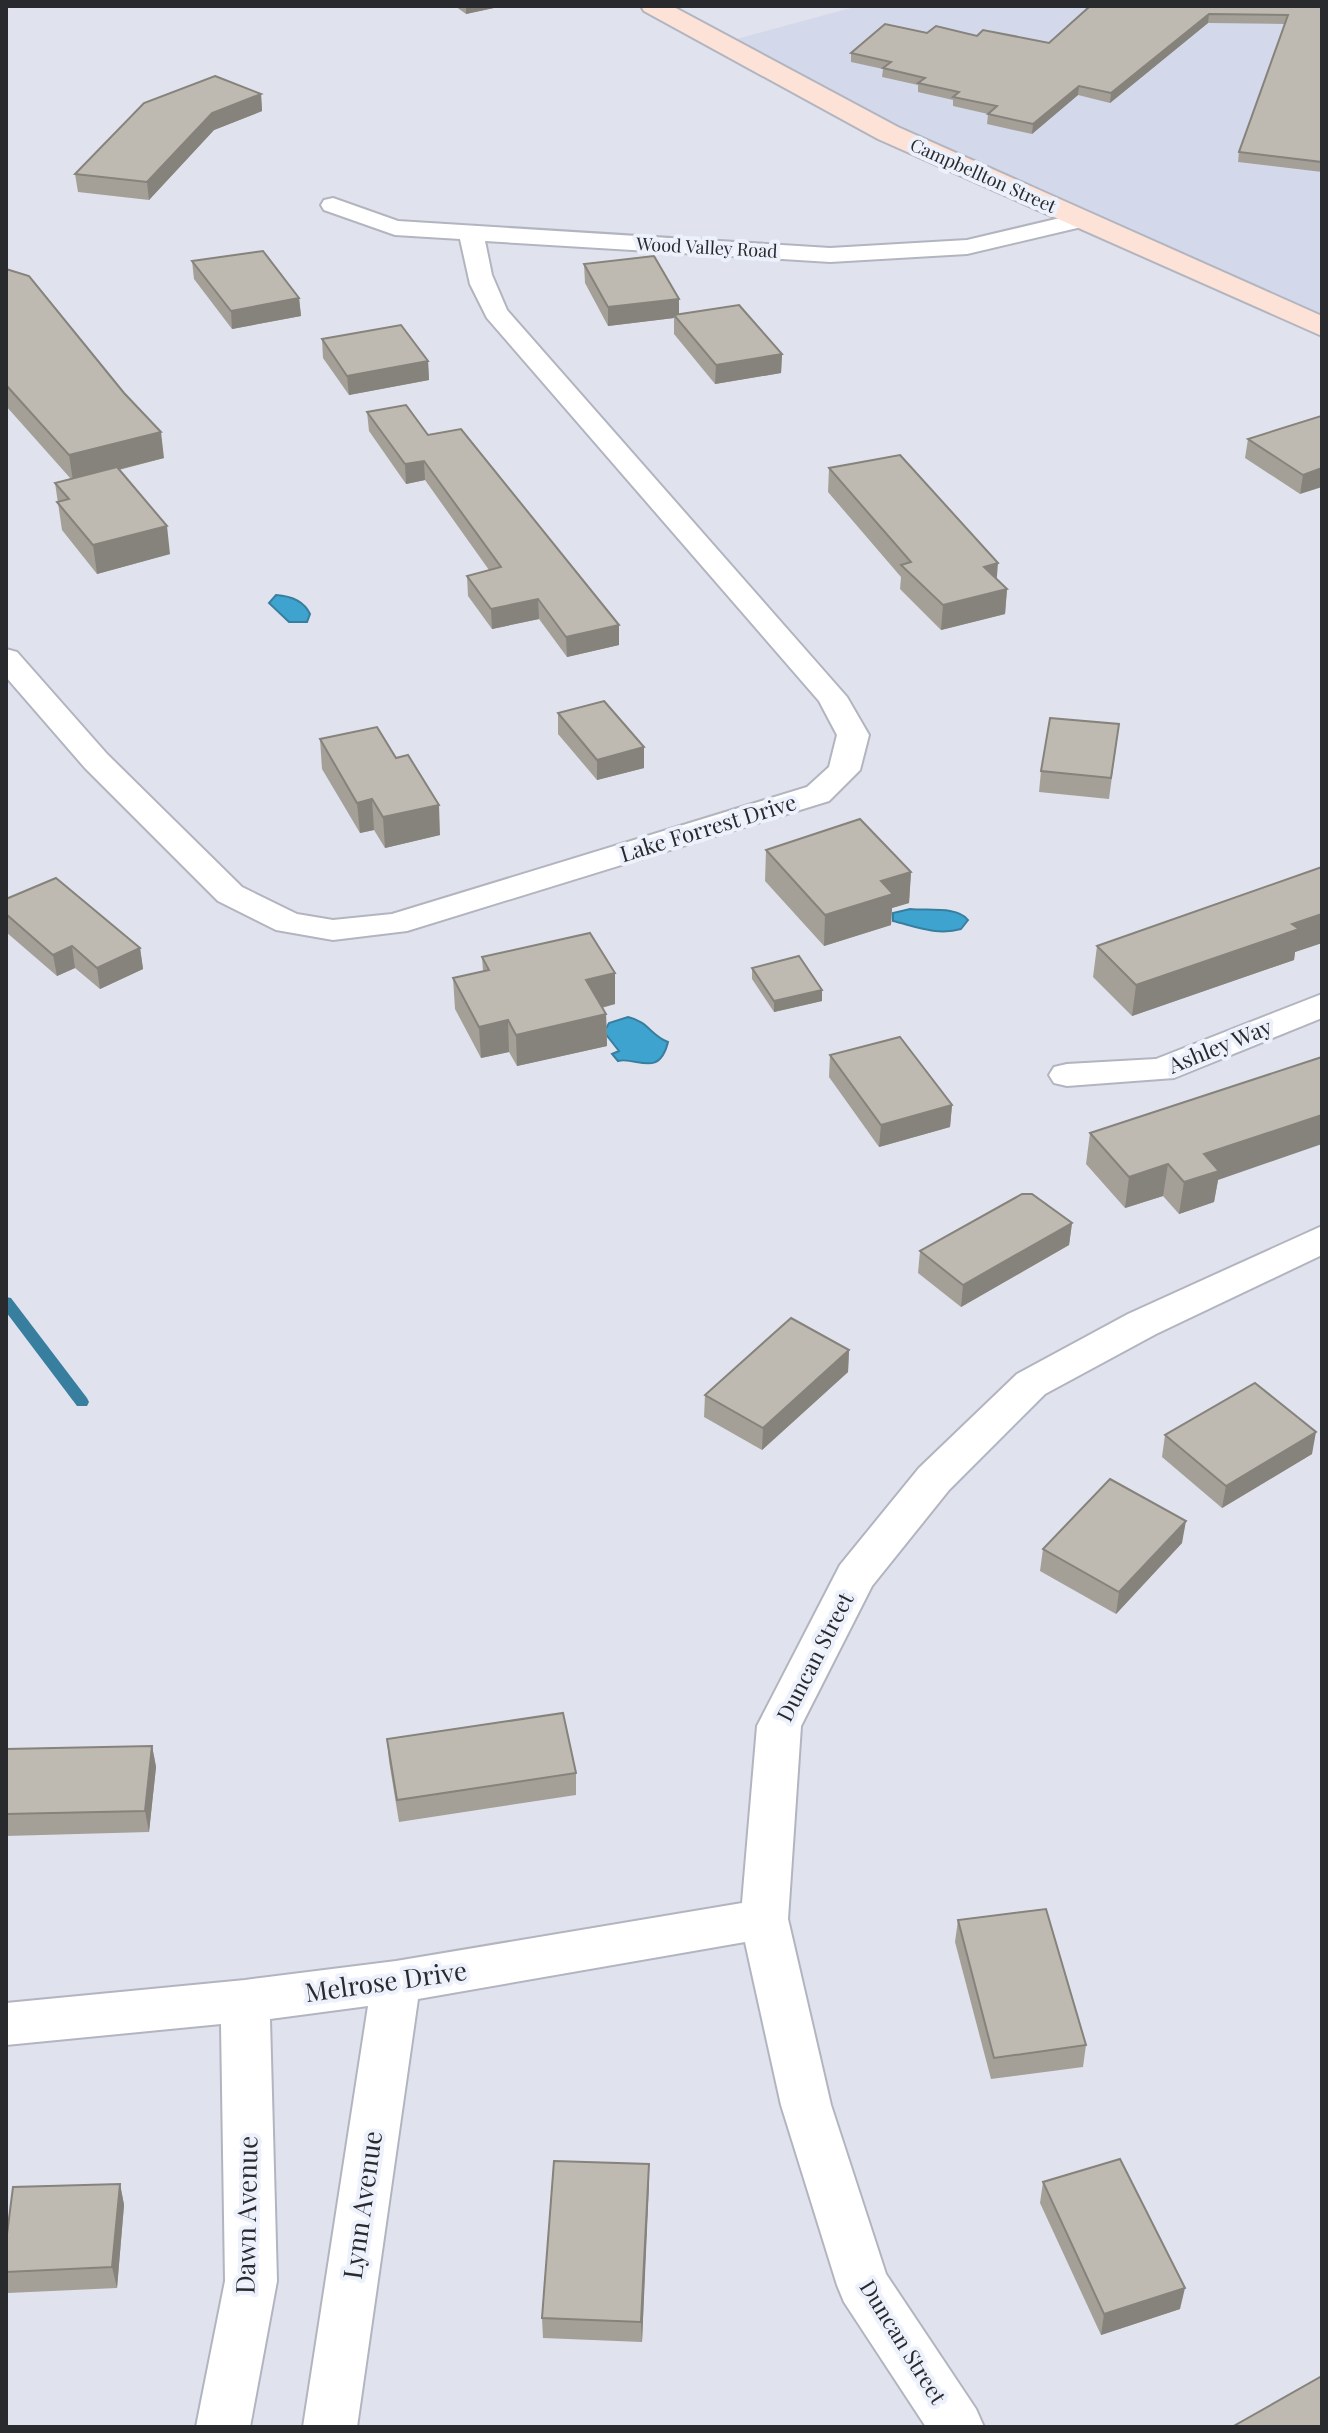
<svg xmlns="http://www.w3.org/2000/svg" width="1328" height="2433" font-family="'Playfair Display',serif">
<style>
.built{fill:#d3d9ea}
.water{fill:#3fa3cf;stroke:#387f9f;stroke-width:2}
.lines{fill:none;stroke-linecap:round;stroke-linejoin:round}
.stream{fill:#387f9f;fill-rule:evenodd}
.street-casing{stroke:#b2b5bf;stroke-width:4}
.secondary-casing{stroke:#b2b5bf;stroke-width:4}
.street{fill:#fff;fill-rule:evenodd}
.secondary{fill:#fde2d7;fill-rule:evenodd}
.wall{fill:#a4a098}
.shaded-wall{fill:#86827c}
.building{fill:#bfbab1;stroke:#86827c;stroke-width:2}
.labels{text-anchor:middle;stroke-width:8;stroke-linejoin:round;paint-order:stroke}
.far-street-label{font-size:18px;fill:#292a2e;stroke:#edf1fb}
.street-label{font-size:22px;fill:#292a2e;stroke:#edf1fb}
.near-street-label{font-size:26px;fill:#292a2e;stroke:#edf1fb}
</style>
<rect width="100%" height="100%" fill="#e0e3ed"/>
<path class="built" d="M858,6h464v321l-241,-107 -359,-177z"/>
<g class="water">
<path d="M276,595c15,1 28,6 34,19l-3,8h-18l-20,-19z"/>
<path d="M910,909c18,2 47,-3 58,11l-7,9c-24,7 -47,-3 -68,-8v-8z"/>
<path d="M628,1017c21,5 22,18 40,25 -9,37 -32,14 -50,19l-6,-7 7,-3 -15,-19 5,-9z"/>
</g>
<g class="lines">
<path class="stream" d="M6,1297l5,1 76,100 2,4 -2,4h-10l-71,-94z"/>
<defs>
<g id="street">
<path d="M333,198l65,23 432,27 137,-8 114,-27 9,2 3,5 -3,5 -123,29 -137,8 -345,-21 7,34 15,35 340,387 22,38 -9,35 -31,31 -422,130 -74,9 -57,-10 -58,-29 -133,-133 -79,-91v-28l11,3 90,102 135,133 55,27 36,6 59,-6 415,-127 22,-20 8,-32 -18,-34 -332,-383 -17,-34 -10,-45 -65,-4 -71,-25 -3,-5 3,-5z"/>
<path d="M1322,994v24l-148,60 -107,8 -13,-3 -5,-8 5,-8 13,-3 89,-5z"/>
<path d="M1322,1226v29l-166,79 -111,60 -96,96 -77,96 -71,140 -13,193 43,186 55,169 90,135 8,18h-58l-82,-125 -7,-17 -56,-180 -36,-163 -327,57 -61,428h-54l65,-421 -98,13 7,262 -27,146h-54l29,-146 -4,-257 -215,21v-42l239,-23 151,-19 346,-58 15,-177 83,-161 79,-97 98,-94 111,-60z"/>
</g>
<path id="secondary" d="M641,6h31l226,121 424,189v20l-444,-197 -234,-128z"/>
</defs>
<use href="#street" class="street-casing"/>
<use href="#secondary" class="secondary-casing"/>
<use href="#street" class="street"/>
<use href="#secondary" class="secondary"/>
</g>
<g class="wall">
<path d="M455,6h48l-37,8z"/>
<path d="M1086,6h236v166l-84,-10 1,-10 46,-128 -77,-1 -98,80 -32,-8 -46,39 -45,-10 1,-10 -35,-8v-6l-35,-8v-7l-36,-8 1,-8 -32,-7v-9l76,-20 50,3 72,7 38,-33z"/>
<path d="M261,94l1,17 -48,19 -65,70 -71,-8 -3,-18z"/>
<path d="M192,261l107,37 2,18 -69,13 -38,-50z"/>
<path d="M584,264l95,35v16l103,39 -1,19 -66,11 -41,-50v-16l-66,8 -23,-43z"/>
<path d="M6,269l158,189 -45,12 51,84 -73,20 -35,-44 -7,-47 16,-4 -65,-73z"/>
<path d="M322,339l106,22 1,19 -80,15 -26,-37z"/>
<path d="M367,412l61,23 191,210 -52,12 -28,-38 -47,10 -24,-33 -1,-20 22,-6 -64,-90 -19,4 -37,-53z"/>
<path d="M1321,416l-21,78 -55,-36 3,-19z"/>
<path d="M829,468l168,111 10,10 -2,25 -64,16 -41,-41 1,-12 -73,-85z"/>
<path d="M558,713l86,34v21l-47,12 -39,-46z"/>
<path d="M1119,724l-10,75 -70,-7 2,-21z"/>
<path d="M320,739l76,19 44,77 -55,13 -11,-18 -14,3 -38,-64z"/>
<path d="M766,850l145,22 -2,31 -17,5 -1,17 -67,21 -59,-65z"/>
<path d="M1322,867v76l-27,9 -1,8 -162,56 -39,-39 4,-31z"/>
<path d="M6,899l134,49 3,21 -43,20 -25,-21 -18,8 -51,-44z"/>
<path d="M482,957l133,47 -13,4 4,6 1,32 -90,20 -8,-14 -28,6 -26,-49 -2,-31 30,-7z"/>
<path d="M752,968l70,22v11l-48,11 -22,-33z"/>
<path d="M830,1055l122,50 -2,22 -71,20 -50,-70z"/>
<path d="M1090,1133l128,47 -4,22 -35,12 -16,-18 -38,12 -39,-44z"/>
<path d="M1072,1223l-3,22 -108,62 -43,-34 2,-22z"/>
<path d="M849,1350l-1,22 -86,78 -58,-33 1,-22z"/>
<path d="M1165,1435l147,19 -90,54 -60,-51z"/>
<path d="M1182,1543l-66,71 -76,-43 3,-22z"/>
<path d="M387,1739l189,34v22l-177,27 -10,-61z"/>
<path d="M152,1746l4,21 -7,65 -143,4v-87z"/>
<path d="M958,1920l128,125 -3,22 -92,12 -36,-137z"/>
<path d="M649,2164l-7,178 -99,-4 -1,-20z"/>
<path d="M1043,2182l137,127 -79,26 -61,-132z"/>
<path d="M120,2184l4,21 -7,83 -109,5 -2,-7v-14z"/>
</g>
<g class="shaded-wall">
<path d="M466,6h37l-37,8z"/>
<path d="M1209,14l-1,9 -98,80 1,-10z"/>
<path d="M1079,86l-1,9 -46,39 1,-10z"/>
<path d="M261,94l1,17 -48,19 -65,70 -2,-18 65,-69z"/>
<path d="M299,298l2,18 -69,13 -1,-18z"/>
<path d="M679,299v19l-5,-3v3l-66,8v-19z"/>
<path d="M782,354l-1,19 -66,11 1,-19z"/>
<path d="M428,361l1,19 -80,15 -2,-19z"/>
<path d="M161,432l3,26 -91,23 -4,-26z"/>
<path d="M424,461l1,19 -19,4 -1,-20z"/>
<path d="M1322,468v19l-22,7 3,-19z"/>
<path d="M167,526l3,28 -73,20 -4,-29z"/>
<path d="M998,563l-2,25 -12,-21z"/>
<path d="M1007,589l-2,25 -64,16 2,-25z"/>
<path d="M538,599l1,20 -47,10 -1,-20z"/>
<path d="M619,625v20l-52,12 -1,-20z"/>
<path d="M644,747v21l-47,12v-20z"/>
<path d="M372,799l2,31 -14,3 -3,-30z"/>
<path d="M439,805l1,30 -55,13 -2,-31z"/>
<path d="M911,872l-2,31 -17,5 -1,17 -67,21 1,-31 56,-34z"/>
<path d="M1322,914v29l-27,9 -1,8 -162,56 4,-31 156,-61z"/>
<path d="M72,946l3,22 -18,8 -4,-21z"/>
<path d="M140,948l3,21 -43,20 -3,-21z"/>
<path d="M615,973v31l-28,7 -1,-31z"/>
<path d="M822,990v11l-48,11v-11z"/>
<path d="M606,1014l1,32 -90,20 -1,-31z"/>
<path d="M508,1020l1,32 -28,6 -2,-31z"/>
<path d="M952,1105l-2,22 -71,20 2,-22z"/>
<path d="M1322,1115v29l-104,36 -4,22 -35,12 5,-32 20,-28z"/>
<path d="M1168,1164l-5,32 -38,12 4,-31z"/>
<path d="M1072,1223l-3,22 -108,62 2,-22z"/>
<path d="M849,1350l-1,22 -86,78 1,-22z"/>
<path d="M1316,1432l-4,22 -90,54 4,-22z"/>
<path d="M1186,1521l-4,22 -66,71 3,-22z"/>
<path d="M152,1746l4,21 -7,65 -4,-21z"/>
<path d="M649,2164v21l-7,157 -1,-20z"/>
<path d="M120,2184l4,21 -7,83 -5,-21z"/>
<path d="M1185,2288l-5,21 -79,26 3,-21z"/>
</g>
<g class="building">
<path d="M1089,6h233v156l-83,-10 49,-137 -79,-1 -98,79 -32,-7 -46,38 -45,-10 9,-8 -44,-9 6,-5 -41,-9 7,-5 -42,-10 8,-6 -40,-9 34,-29 42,9 9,-7 41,10 6,-6 66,13 40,-36z"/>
<path d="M215,76l46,18 -49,19 -65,69 -72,-8 69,-71z"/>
<path d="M263,251l36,47 -68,13 -39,-50z"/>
<path d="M654,256l25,43 -71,8 -24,-43z"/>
<path d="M6,269l23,7 95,117 37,39 -92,23 -63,-70z"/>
<path d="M739,305l43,49 -66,11 -42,-50z"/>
<path d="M401,325l27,36 -81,15 -25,-37z"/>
<path d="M406,405l22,30 33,-6 158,196 -53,12 -28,-38 -47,10 -24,-33 34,-9 -77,-106 -19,3 -38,-52z"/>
<path d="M1321,416l1,52 -19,7 -55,-36z"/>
<path d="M900,455l98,108 -14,4 23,22 -64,16 -42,-40 10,-3 -82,-94z"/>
<path d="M117,467l50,59 -74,19 -36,-43 12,-3 -14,-16z"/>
<path d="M604,701l40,46 -47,13 -39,-47z"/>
<path d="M1050,718l69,6 -8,54 -70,-7z"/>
<path d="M377,727l19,31 12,-3 31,50 -56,12 -11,-18 -15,4 -37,-64z"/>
<path d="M860,819l51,53 -30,9 12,13 -68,21 -59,-65z"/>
<path d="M1322,867v47l-30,10 7,5 -163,56 -39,-39z"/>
<path d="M56,878l84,70 -43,20 -25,-22 -19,9 -47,-41v-15z"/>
<path d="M590,933l25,40 -29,7 20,34 -90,21 -8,-15 -29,7 -26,-49 36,-8 -7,-13z"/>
<path d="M799,956l23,34 -48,11 -22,-33z"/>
<path d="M900,1037l52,68 -71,20 -51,-70z"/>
<path d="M1322,1057v58l-118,39 15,17 -35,11 -16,-18 -39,13 -39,-44z"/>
<path d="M1022,1194h10l40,29 -109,62 -43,-34z"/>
<path d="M791,1318l58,32 -86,78 -58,-33z"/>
<path d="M1255,1383l61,49 -90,54 -61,-51z"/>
<path d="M1110,1479l76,42 -67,71 -76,-43z"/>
<path d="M563,1713l13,60 -179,27 -10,-61z"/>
<path d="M152,1746l-7,65 -139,3v-65z"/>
<path d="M1046,1909l40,136 -92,13 -36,-138z"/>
<path d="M1120,2159l65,129 -81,26 -61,-132z"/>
<path d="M554,2161l95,3 -8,158 -99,-4z"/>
<path d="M120,2184l-8,83 -106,5v-30l7,-55z"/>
<path d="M1322,2376v51h-90z"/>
</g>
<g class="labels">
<g class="far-street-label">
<text transform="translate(983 176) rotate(24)" y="6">Campbellton Street</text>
<text transform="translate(707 248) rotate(3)" y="6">Wood Valley Road</text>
</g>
<g class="street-label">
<text transform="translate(708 828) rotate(-17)" y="8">Lake Forrest Drive</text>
<text transform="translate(1220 1046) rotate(-22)" y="8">Ashley Way</text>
<text transform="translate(815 1657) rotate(-63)" y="8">Duncan Street</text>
<text transform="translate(903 2342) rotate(58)" y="8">Duncan Street</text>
</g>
<g class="near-street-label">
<text transform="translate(386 1982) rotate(-8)" y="9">Melrose Drive</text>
<text transform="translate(363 2205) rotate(-82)" y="9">Lynn Avenue</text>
<text transform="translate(247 2215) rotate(-89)" y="9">Dawn Avenue</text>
</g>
</g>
<rect width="1328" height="2433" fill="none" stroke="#292a2e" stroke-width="16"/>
</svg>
